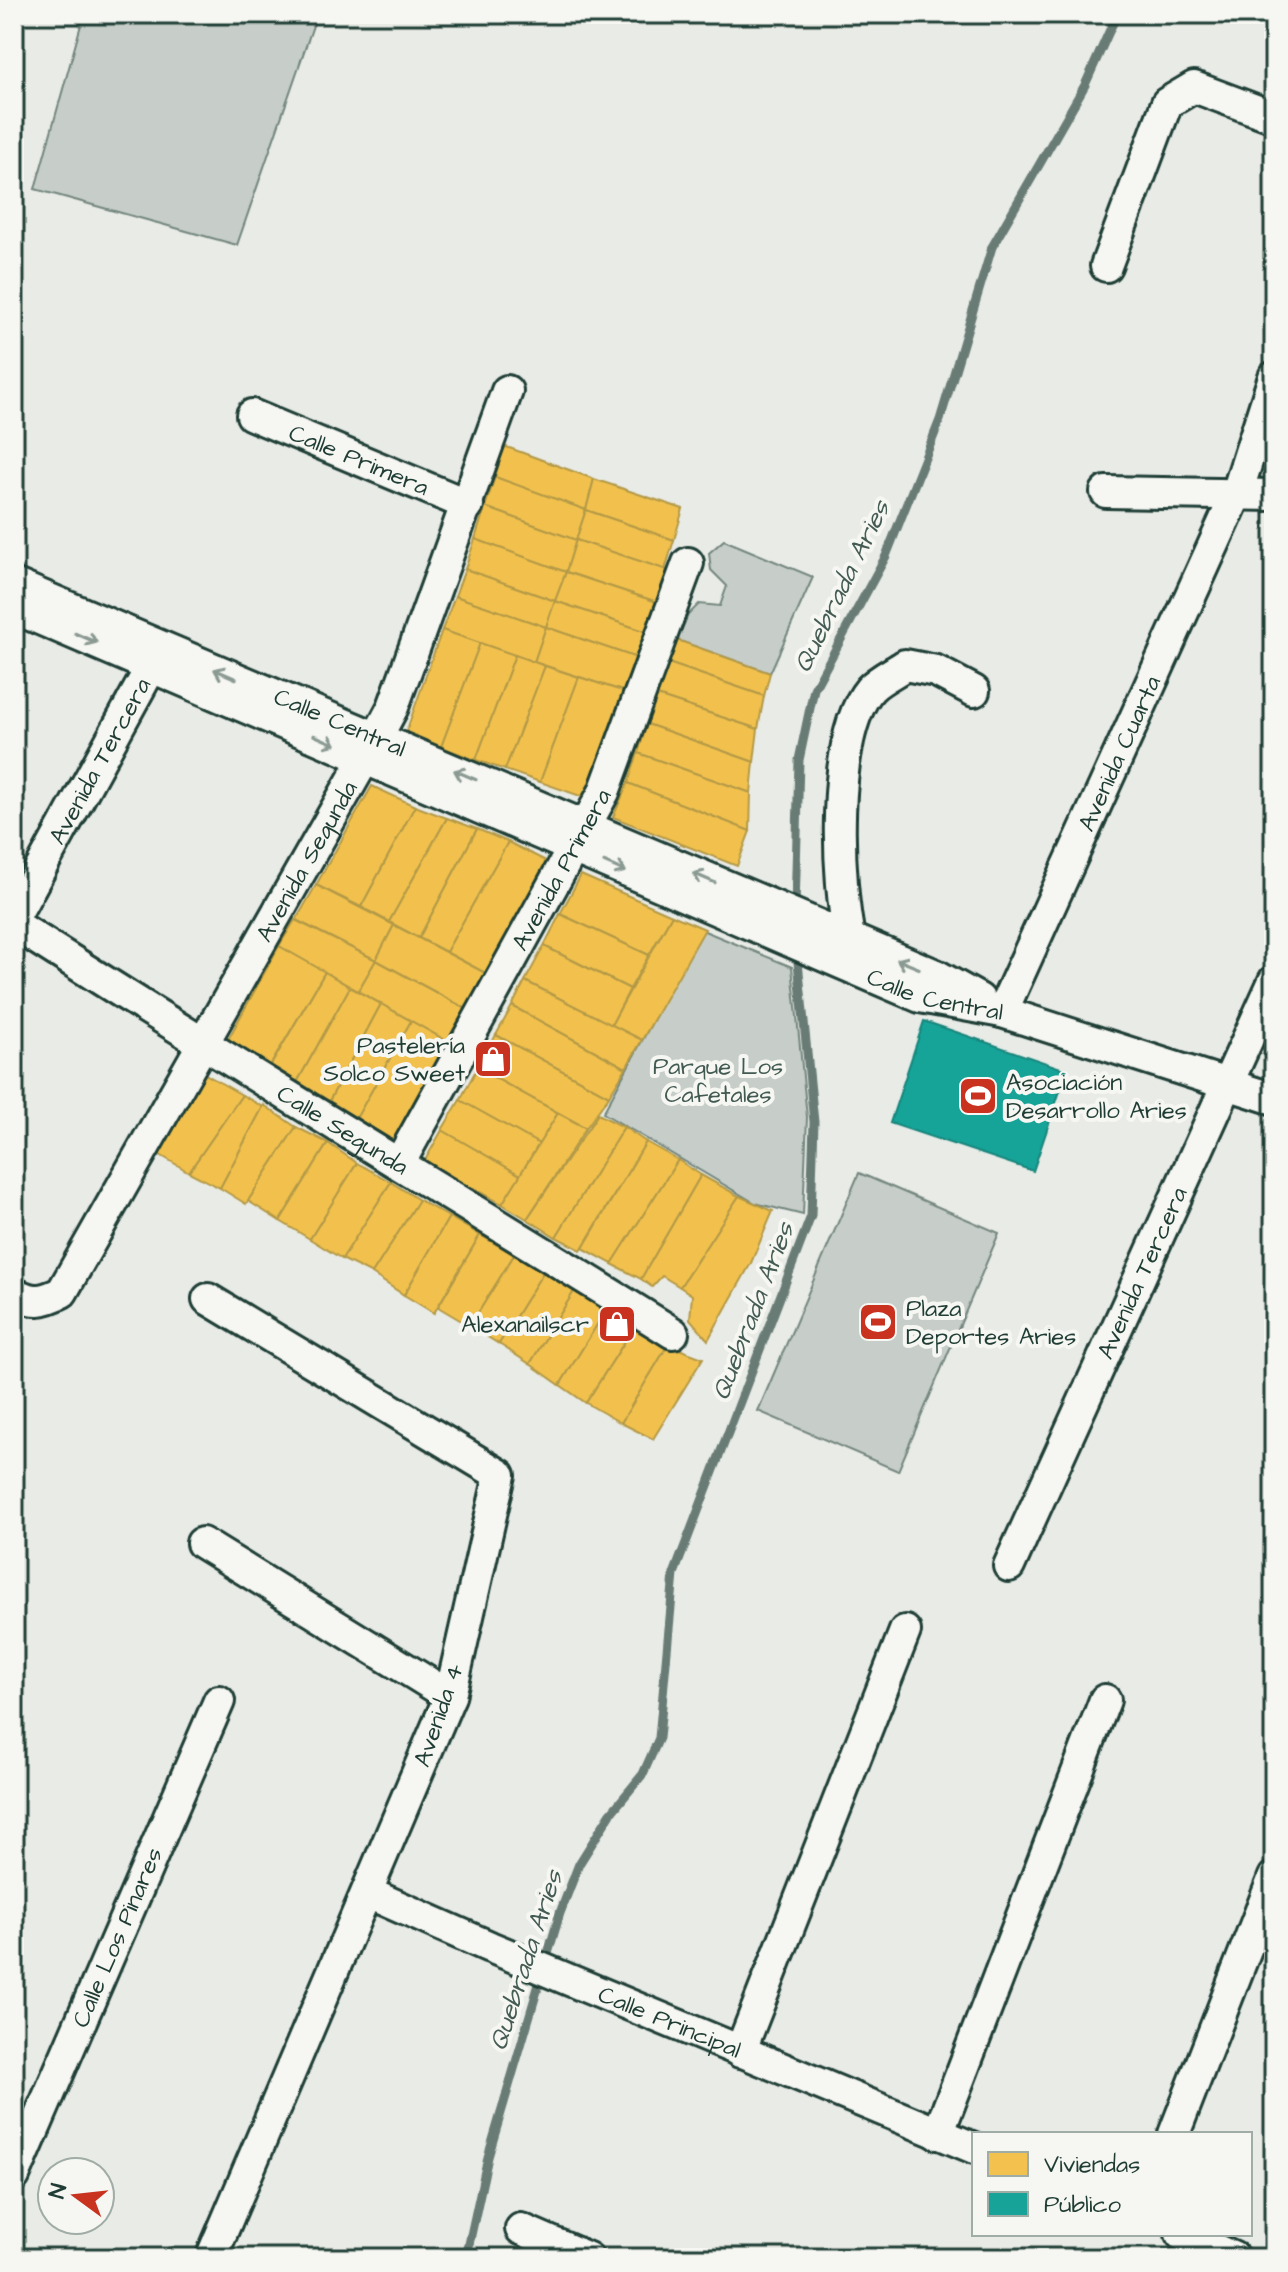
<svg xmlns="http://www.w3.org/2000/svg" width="1288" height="2272" font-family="'Architects Daughter',sans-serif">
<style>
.green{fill:#c7cec9;stroke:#73867e;stroke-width:2}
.homes{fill:#f2c14e;stroke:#b39946;stroke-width:2}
.public{fill:#17a398;stroke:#19847a;stroke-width:2}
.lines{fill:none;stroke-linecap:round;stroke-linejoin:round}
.stream{stroke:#687c75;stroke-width:9}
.minor-casing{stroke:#1f3d34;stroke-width:36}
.minor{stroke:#f6f6f2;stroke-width:30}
.oneway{stroke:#8a9a93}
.labels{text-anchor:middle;stroke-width:8;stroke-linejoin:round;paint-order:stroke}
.street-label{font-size:24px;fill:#1f3d34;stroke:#f6f6f2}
.poi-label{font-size:24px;fill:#1f3d34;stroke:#f6f6f2;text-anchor:end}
.park-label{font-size:24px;fill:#415a52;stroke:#f6f6f2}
.water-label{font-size:26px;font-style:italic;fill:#445c54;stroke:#f6f6f2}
</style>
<rect width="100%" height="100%" fill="#e9ebe7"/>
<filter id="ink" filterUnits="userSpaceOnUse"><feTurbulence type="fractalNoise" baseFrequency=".0125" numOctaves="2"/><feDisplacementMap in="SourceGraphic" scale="16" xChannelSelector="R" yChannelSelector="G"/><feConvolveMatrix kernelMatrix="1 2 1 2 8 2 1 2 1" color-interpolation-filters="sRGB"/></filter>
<g filter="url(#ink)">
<g class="green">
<path d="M84,14h233l-80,231 -202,-56z"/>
<path d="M724,540l89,37 -43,96 -93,-33 11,-25 11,-11 21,2 7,-20 -16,-16 -2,-17z"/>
<path d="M702,930l90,37 15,150 -4,98 -48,-12 -152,-90z"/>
<path d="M859,1173l140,60 -101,238 -140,-60z"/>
</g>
<g class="homes">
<path d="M504,446l90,33 -8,31 -91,-33z"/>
<path d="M495,477l91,33 -10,30 -91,-33z"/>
<path d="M594,479l89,30 -9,31 -88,-30z"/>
<path d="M485,507l91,33 -10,32 -91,-33z"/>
<path d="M586,510l88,30 -9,30 -89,-30z"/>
<path d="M475,539l91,33 -11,29 -90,-32z"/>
<path d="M576,540l91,30 -10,32 -91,-30z"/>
<path d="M465,569l90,32 -9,26 -91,-31z"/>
<path d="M566,572l91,30 -10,30 -92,-31z"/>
<path d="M455,596l91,31 -12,35 -92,-32z"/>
<path d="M555,601l92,31 -10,26 -91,-31z"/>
<path d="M546,627l91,31 -12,34 -91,-30z"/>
<path d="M442,630l38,13 -39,104 -36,-12z"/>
<path d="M677,640l93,33 -6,23 -96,-33z"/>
<path d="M480,643l35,12 -39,105 -35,-13z"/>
<path d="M515,655l30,11 -40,104 -29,-10z"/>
<path d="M668,663l96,33 -6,33 -101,-33z"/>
<path d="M545,666l34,11 -39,105 -35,-12z"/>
<path d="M579,677l46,15 -39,106 -46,-16z"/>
<path d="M657,696l101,33 -4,33 -107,-38z"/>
<path d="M647,724l107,38 -3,31 -113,-40z"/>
<path d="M638,753l113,40 -1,38 -122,-48z"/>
<path d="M628,783l122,48 -13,35 -124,-49z"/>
<path d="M372,786l43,20 -54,101 -45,-22z"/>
<path d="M415,806l32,12 -58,104 -28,-15z"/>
<path d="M447,818l30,11 -58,109 -30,-16z"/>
<path d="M477,829l31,13 -62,110 -27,-14z"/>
<path d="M508,842l38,19 -59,113 -41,-22z"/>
<path d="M581,875l91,40 -23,40 -89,-41z"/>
<path d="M316,885l78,40 -18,35 -80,-40z"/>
<path d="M560,914l89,41 -19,34 -86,-43z"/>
<path d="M672,915l33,14 -63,111 -31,-15z"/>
<path d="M295,920l81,40 -18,31 -79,-45z"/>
<path d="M394,925l93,49 -17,37 -94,-51z"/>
<path d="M279,946l46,26 -58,99 -42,-26z"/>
<path d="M544,946l86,43 -19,36 -86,-44z"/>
<path d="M376,960l94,51 -18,33 -94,-53z"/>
<path d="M325,972l25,15 -56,101 -27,-16z"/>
<path d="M525,981l117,59 -16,28 -114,-62z"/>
<path d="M350,987l31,17 -55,103 -32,-19z"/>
<path d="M381,1004l30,17 -58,103 -27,-17z"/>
<path d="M512,1006l114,62 -17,28 -113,-61z"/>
<path d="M411,1021l41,23 -57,104 -42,-24z"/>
<path d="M496,1035l113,61 -23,32 -109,-60z"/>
<path d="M477,1068l81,45 -19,31 -79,-44z"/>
<path d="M200,1071l42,24 -53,77 -34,-20z"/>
<path d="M242,1095l21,12 -43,81 -31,-16z"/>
<path d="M460,1100l79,44 -19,31 -78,-45z"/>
<path d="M264,1105l32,22 -50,77 -26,-16z"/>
<path d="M558,1113l28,15 -59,91 -25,-15z"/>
<path d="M598,1114l26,13 -68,110 -29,-18z"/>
<path d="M296,1127l32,16 -48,78 -32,-20z"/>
<path d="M624,1127l22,15 -65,108 -25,-13z"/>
<path d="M442,1130l78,45 -18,29 -78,-42z"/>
<path d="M646,1142l32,18 -66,104 -29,-16z"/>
<path d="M328,1143l29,20 -47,76 -30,-18z"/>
<path d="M678,1160l23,15 -60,104 -29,-15z"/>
<path d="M357,1163l34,19 -49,77 -32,-20z"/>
<path d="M701,1175l38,21 -59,91 -18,-11 -10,11 -11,-8z"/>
<path d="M391,1182l28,18 -47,74 -30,-15z"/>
<path d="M739,1196l34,15 -22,52 -43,77 -18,-21 2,-24 -12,-8z"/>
<path d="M419,1200l30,17 -45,78 -32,-21z"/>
<path d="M449,1217l31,18 -46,78 -30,-18z"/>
<path d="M480,1235l34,20 -44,71 -32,-19z"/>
<path d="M514,1255l30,16 -45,73 -29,-18z"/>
<path d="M544,1271l32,17 -46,76 -31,-20z"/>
<path d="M576,1288l32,19 -48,78 -30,-21z"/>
<path d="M608,1307l28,17 -50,79 -26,-18z"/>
<path d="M636,1324l32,21 -47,78 -35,-20z"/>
<path d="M668,1345l35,13 -50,81 -32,-16z"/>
</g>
<path class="public" d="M924,1021l143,49 -34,101 -143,-48z"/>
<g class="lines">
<g class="stream">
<path d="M795,909l4,-149 15,-71 72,-133 54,-136 52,-173 93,-162 32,-71"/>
<path d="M466,2258l22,-101 72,-244 19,-49 32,-51 32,-39 16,-36 15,-164 137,-358 3,-94 -17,-170"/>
</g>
<defs>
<g id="minor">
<path d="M1106,266l61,-163 27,-16 80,30"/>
<path id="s1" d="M252,415l216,90"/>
<path d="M1106,492l168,3"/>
<path id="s2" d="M14,584l922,391 43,24"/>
<path id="s3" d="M14,608l906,389 82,15 272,87"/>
<path id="s4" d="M14,917l147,-268"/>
<path id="s5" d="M14,924c217,140 440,272 659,409"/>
<path d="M850,941c-13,-57 -20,-205 20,-252 8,-9 25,-17 35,-24l31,6 38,20"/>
<path id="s6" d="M1002,1012l235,-519 37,-116"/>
<path id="s7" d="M400,1162l204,-370 84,-229"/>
<path id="s8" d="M14,1293c19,10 29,9 48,-1l315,-555 16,-30 114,-316"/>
<path d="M208,1299l292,176 -50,221 -239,562"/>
<path d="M202,1543l248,153"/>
<path id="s9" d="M1009,1566l265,-585"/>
<path id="s10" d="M368,1893l122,54 484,201"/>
<path d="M740,2052l165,-421"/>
<path d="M938,2134l167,-434"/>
<path d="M1174,2134l100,-257"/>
<path id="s11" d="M14,2176l205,-475"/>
<path d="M521,2229l67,29"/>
<path d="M1181,2234l53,24"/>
</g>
</defs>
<use href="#minor" class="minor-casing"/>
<use href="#minor" class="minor"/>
</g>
<defs><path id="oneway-shaft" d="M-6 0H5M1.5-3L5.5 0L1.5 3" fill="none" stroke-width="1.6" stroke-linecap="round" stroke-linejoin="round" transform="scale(2)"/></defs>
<g class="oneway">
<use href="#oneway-shaft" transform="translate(86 638) rotate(23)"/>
<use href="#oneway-shaft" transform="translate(225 674) rotate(-157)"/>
<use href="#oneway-shaft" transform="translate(325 740) rotate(23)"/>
<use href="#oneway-shaft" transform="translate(465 775) rotate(-157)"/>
<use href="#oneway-shaft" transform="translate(615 867) rotate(23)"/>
<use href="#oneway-shaft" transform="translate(704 878) rotate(-157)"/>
<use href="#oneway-shaft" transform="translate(908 964) rotate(-158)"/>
</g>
</g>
<defs>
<symbol id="shop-square" viewBox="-11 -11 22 22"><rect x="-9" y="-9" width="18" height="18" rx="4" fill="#c8321e" stroke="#f6f6f2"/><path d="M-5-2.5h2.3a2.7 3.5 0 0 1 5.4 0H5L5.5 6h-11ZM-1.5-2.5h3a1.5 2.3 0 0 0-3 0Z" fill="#fff"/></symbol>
<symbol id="stadium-square" viewBox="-11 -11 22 22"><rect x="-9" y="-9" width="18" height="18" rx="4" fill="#c8321e" stroke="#f6f6f2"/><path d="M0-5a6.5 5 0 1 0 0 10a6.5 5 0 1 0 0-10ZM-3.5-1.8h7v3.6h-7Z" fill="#fff"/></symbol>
</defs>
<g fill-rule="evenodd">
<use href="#shop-square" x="471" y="1037" width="44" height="44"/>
<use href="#stadium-square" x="956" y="1074" width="44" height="44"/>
<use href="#stadium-square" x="856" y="1300" width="44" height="44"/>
<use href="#shop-square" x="595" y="1302" width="44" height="44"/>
</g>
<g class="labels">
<g class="street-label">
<text dy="8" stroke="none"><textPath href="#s1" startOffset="116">Calle Primera</textPath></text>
<text dy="8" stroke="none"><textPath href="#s2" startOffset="354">Calle Central</textPath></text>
<text dy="8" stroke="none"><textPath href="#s6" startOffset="284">Avenida Cuarta</textPath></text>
<text dy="8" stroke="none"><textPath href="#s4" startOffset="178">Avenida Tercera</textPath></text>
<text dy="8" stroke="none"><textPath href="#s8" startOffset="546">Avenida Segunda</textPath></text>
<text dy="8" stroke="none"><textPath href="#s7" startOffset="334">Avenida Primera</textPath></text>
<text dy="8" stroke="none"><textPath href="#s3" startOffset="1000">Calle Central</textPath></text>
<text dy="8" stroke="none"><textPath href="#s5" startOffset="388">Calle Segunda</textPath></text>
<text dy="8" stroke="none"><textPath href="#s9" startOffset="322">Avenida Tercera</textPath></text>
<text transform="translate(438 1715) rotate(-71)" y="8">Avenida 4</text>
<text dy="8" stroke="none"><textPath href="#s11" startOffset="260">Calle Los Pinares</textPath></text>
<text dy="8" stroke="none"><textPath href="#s10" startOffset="328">Calle Principal</textPath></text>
</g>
<g class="poi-label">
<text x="465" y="1053">Pastelería<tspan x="465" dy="28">Solco Sweet</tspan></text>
<text x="1006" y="1090" text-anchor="start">Asociación<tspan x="1006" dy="28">Desarrollo Aries</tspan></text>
<text x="906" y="1316" text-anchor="start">Plaza<tspan x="906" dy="28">Deportes Aries</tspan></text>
<text x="589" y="1332">Alexanailscr</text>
</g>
<g class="park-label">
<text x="718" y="1074">Parque Los<tspan x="718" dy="28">Cafetales</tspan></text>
</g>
<g class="water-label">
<text transform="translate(841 586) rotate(-64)" y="9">Quebrada Aries</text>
<text transform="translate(752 1311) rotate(-69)" y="9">Quebrada Aries</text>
<text transform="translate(525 1960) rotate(-72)" y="9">Quebrada Aries</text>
</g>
</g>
<rect width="1288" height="2272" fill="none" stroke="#f6f6f2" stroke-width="48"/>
<rect x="24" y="24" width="1240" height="2224" fill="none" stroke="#1f3d34" stroke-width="3" filter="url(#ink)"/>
<rect x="972" y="2132" width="280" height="104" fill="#f6f6f2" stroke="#a0aca6" stroke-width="2"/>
<rect x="988" y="2152" width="40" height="24" fill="#f2c14e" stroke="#a0aca6" stroke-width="2"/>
<text x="1044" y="2172" font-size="24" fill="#1f3d34">Viviendas</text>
<rect x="988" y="2192" width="40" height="24" fill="#17a398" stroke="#a0aca6" stroke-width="2"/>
<text x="1044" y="2212" font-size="24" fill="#1f3d34">Público</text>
<g transform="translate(76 2196) rotate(285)"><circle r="38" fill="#f6f6f2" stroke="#a0aca6" stroke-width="2"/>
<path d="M0-6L14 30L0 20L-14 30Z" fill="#c8321e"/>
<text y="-12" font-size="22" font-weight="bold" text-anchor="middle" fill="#1f3d34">N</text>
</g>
</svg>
